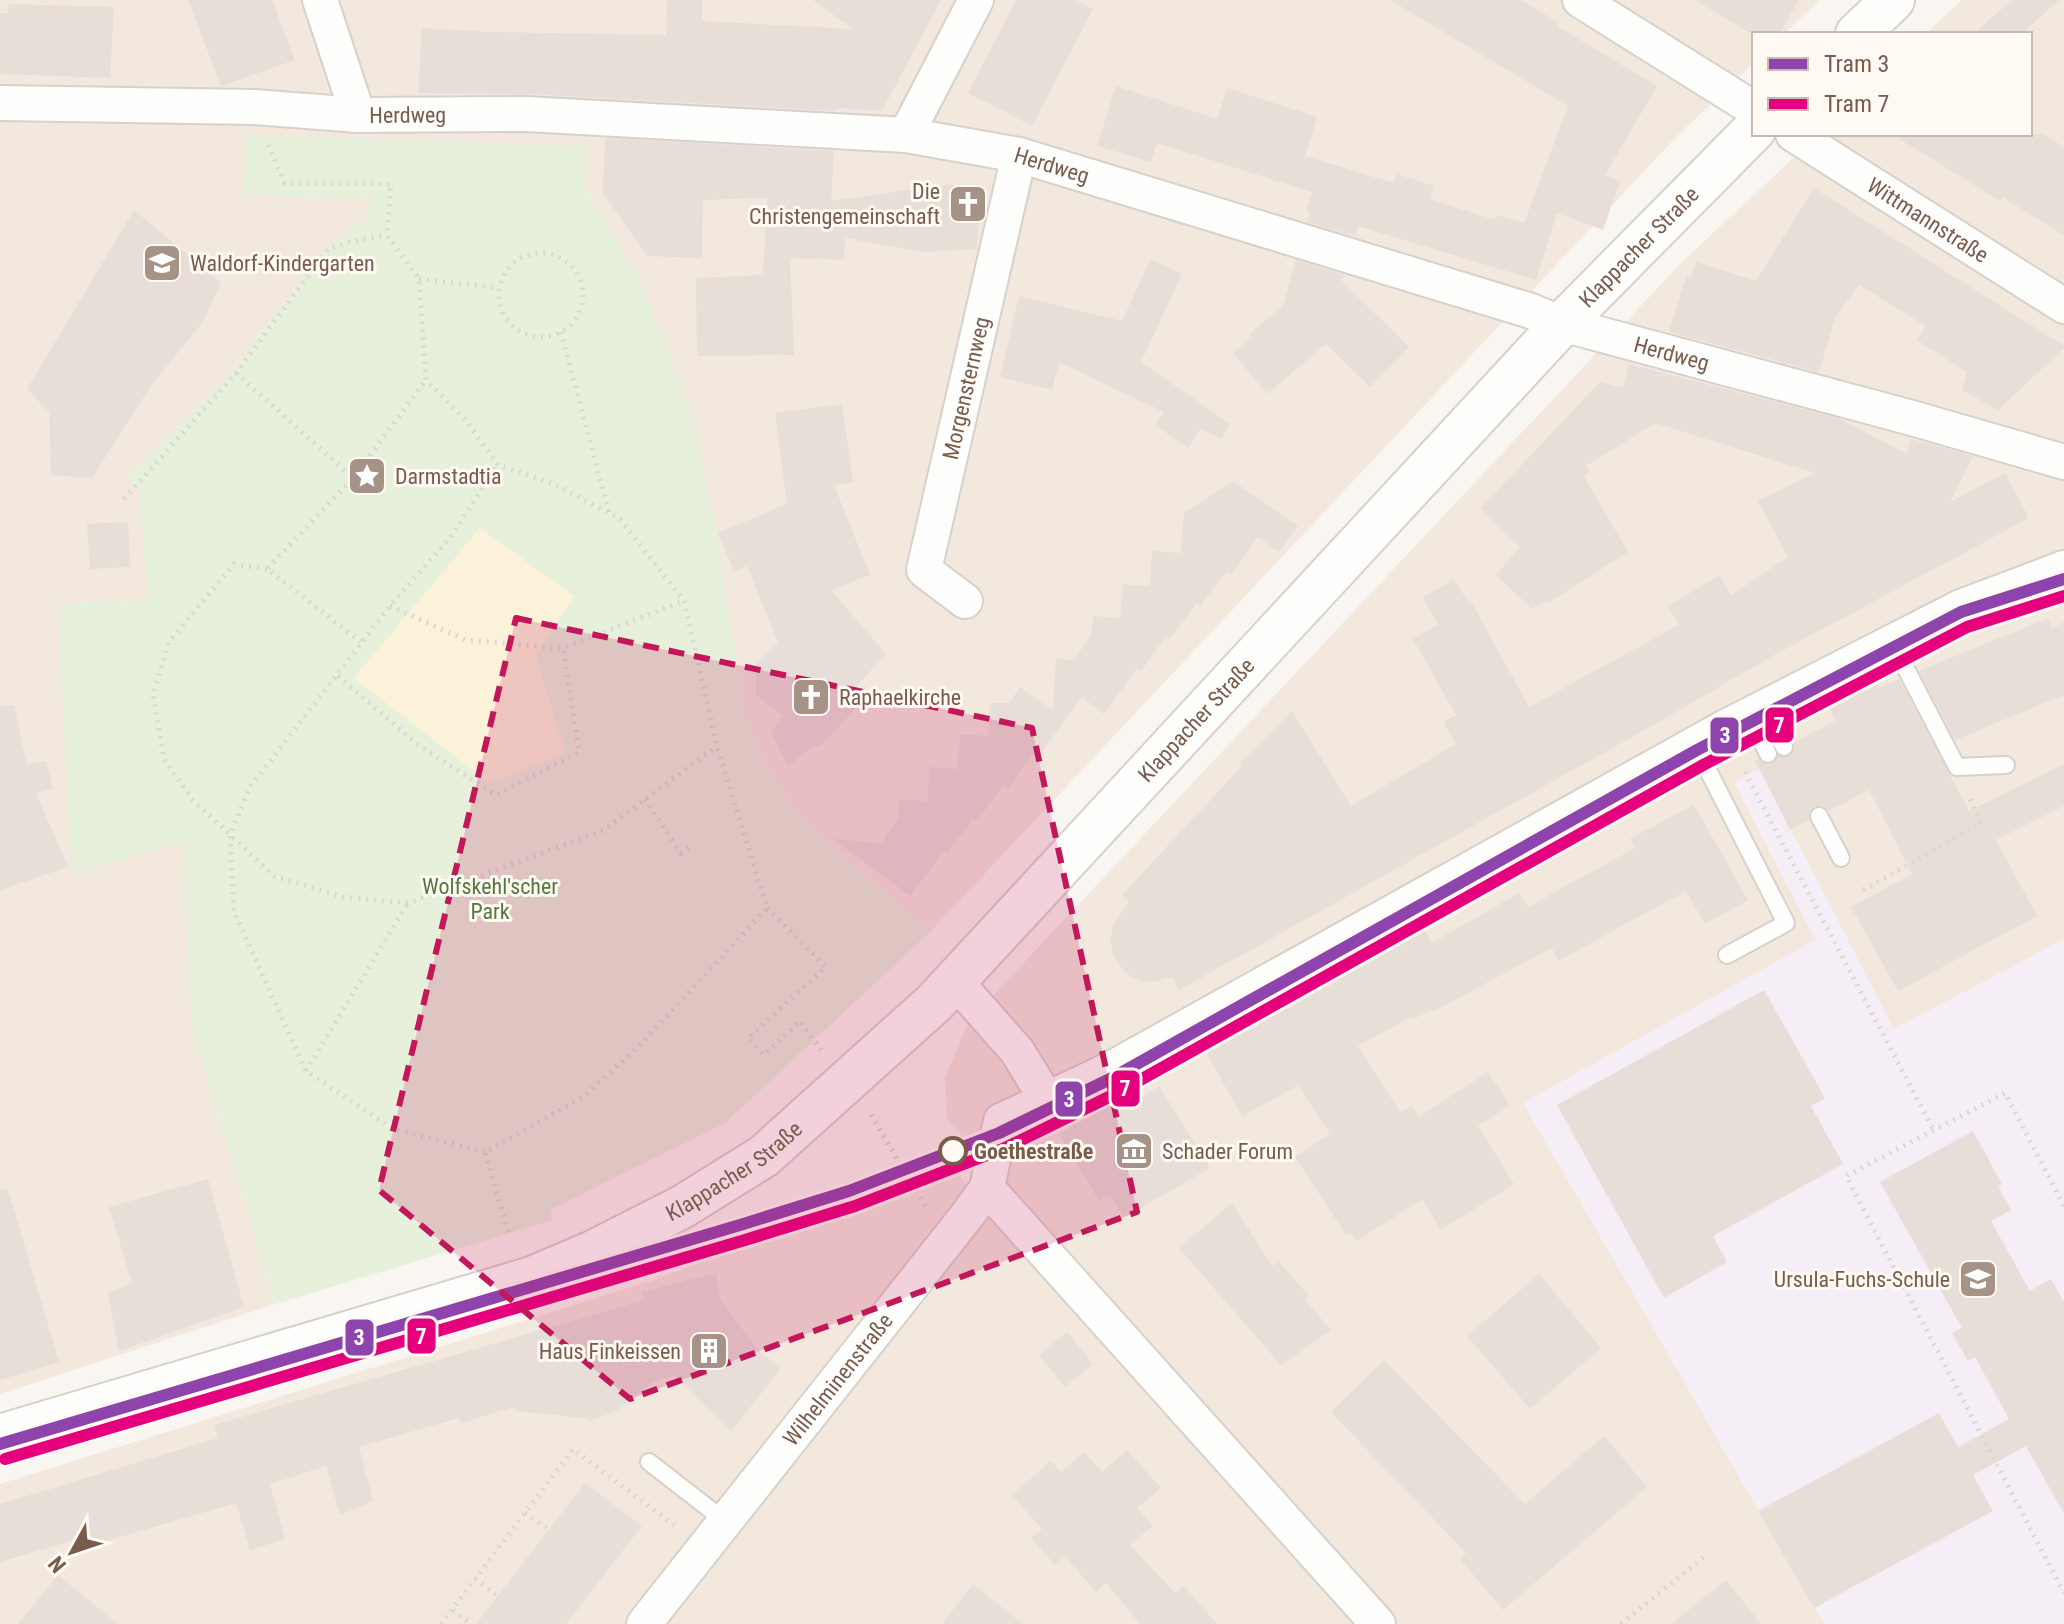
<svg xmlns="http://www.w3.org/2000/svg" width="2064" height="1624" font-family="'Roboto Condensed',sans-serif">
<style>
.residential{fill:#f2e8de}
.education{fill:#f6eef6}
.green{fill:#e7f0db}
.sand{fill:#fbf2d9}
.building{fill:#e6ded7}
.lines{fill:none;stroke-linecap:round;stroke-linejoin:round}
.service-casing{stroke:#d7d1cb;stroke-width:20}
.minor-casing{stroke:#d7d1cb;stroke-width:38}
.tertiary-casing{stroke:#d7d1cb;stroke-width:46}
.path{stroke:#dcd5d0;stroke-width:5;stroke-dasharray:2 6;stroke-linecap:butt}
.service{stroke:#fefefd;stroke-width:16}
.minor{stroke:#fefefd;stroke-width:34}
.tertiary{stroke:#fefefd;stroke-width:42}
.tram-1-casing{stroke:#fffaf3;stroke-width:18}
.tram-2-casing{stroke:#fffaf3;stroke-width:18}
.tram-1{stroke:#8e44ad;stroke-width:12}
.tram-2{stroke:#e5007d;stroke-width:12}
.marked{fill:#c2185b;fill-opacity:0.2;stroke:#c2185b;stroke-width:6;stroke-dasharray:16 10;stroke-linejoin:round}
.stop-dot{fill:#fffaf3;stroke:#7a5c4d;stroke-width:4}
.labels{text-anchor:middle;stroke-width:6;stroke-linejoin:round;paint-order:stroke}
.street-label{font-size:22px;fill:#7a5c4d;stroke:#fffaf3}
.poi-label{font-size:22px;fill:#7a5c4d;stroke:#fffaf3;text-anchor:start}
.park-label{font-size:22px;fill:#537a41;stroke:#fffaf3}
.stop-label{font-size:22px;font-weight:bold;fill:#7a5c4d;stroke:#fffaf3;text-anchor:start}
.line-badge{stroke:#fffaf3;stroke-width:3}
.badge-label{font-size:22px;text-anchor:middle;font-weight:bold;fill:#fff}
</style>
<rect width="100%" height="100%" fill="#f9f5f0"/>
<g class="residential">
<path d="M0,0h1820l-36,34h-30v29l-77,73 -747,796 -100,-88 -35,-35 -30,-45 -20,-47 -108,-445 -52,-82 -1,-44 -339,49 127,5 -4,18 -39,27 -105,134 -96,98 11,11 9,111 -90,5 15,270 109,-33 10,188 83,275 -275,90z"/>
<path d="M1962,0h102v1624h-667l-450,-505 -2,-42 24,-56 713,-759 137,-128h211v-100h-105z"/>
<path d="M951,1167l402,457h-1353v-140l654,-204z"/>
</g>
<path class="education" d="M1759,768l135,261 170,-90v685h-240l-301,-521 292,-163 -81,-158z"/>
<path class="green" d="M246,134l339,12v44l52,82 51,131 23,100 34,214 20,47 30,45 35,35 100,88 -205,191 -175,87 3,10 -278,84 -83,-275 -10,-187 -110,32 -15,-270 91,-5 -9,-110 -11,-11 96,-99 105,-134 39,-27 3,-18 -127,-5z"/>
<path class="sand" d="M480,528l94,68 -38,60 29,97 -76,30 -135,-105z"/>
<g class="building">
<path d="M188,0h84l23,60 -74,26z"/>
<path d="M667,0h35v21l151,8 -40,-29h128l-59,111 -45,-3v3l-310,-17 -108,-1 2,-65 65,4 180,3z"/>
<path d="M1016,0h60l17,9 -61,117 -64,-33z"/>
<path d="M1390,0h131l38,23 -2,3 100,60 -52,89 15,6 -17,49 -46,-17 -21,67 -175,-53h-3l-3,9 -48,-14 3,-10 -4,-1 6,-19 -155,-49 -6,19 -54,-16 19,-60 101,33 10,-31 90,29 -12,39 89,27 3,-9 37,12 -4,13 65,21 2,-5 27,8 44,-117z"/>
<path d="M1695,0h104l-20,34h-27z"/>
<path d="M2012,0h47l-38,34h-48z"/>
<path d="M9,4l105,3 -4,71 -110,-4v-61h8z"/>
<path d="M1892,134h151l21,13v88l-62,-38 -2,4z"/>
<path d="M605,138l229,13 -3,50 121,-17 9,12 19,-2 -3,55 -52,3 -80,-14 -1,22 -54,-2 4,97 -97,1 -1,-78 67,-3 4,-77 -64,2 -1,58 -55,-2 -44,-63z"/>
<path d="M1814,188l250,158v2l-66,62 -36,-20 5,-18 -50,-32 9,-14 -67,-41 -24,33 -16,54 -150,-40 17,-56 5,2 5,-16 60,19z"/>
<path d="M134,210l87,73 -19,40 -50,61 -60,94 -41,-3 -2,-63 -22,-23z"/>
<path d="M1151,259l31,15 -41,88 89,62 -9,15 -21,-10 -12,19 -33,-23 9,-13 -105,-50 -7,28 -52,-13 19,-81 103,25z"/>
<path d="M1296,260l48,15 -2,6 67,66 -39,40 -44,-43 -59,50 -34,-41 19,-16 -3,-3 34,-28z"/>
<path d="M1629,364l211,55 67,35 4,-15 62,17 -23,46 55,-29 24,45 -253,136 -128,74 -469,262 -7,-13 -18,5 -14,-1 -14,-8 -12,-15 -4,-19 4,-16 15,-21 -7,-7 120,-129 -2,-3 52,-52 59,95 105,-62 -13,-22 13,-7 -43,-76 25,-14 -15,-28 31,-18 16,26 2,-2 57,104 150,-82 -11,-19 52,-31 11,20 57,-38 -30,-56 57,-28 -160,-50 -69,43 4,6 -6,4 44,76 -80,51 -1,-2 -15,8 -36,-34 24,-28 -39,-39 119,-126 23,6z"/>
<path d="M842,404l11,78 -19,3 36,90 -39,15 55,64 -31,34 9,12 -44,47 -7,-1 -25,21 -17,-35 12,-16 -27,-21v-31l22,-21 -31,-77 -13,5 -16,-38 69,-29 -12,-91z"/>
<path d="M1233,481l65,45 -19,26 -21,-15 -27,38 -4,-4 -27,35 -3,-3 -27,36 -4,-3 -25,35 -4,-3 -33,46 -22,-17 -44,60 -5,-3 -25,35 -5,-3 -26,35 -4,-3 -26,36 -3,-3 -34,45 -77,-57 48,4 17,-25 1,-19 29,2 1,-34 28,2 3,-35 28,2 2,-33h19l11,-16 33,24 3,-52 18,1 17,-25 2,-19 27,2 3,-34 27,2 2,-35 29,2 3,-40z"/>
<path d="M128,522l2,45 -40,2 -3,-45z"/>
<path d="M2049,618l3,10 12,-6v73l-109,45 -36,-69z"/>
<path d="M1875,679l4,9 20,-9 70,132 95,-47v42l-68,34 41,76 -139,75 -47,-84 61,-33 -43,-84 -40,21 -5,-5h-9l-6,5v9l-19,10 -35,-69 3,-2 10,6 5,-2 5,-7h12l5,-8 -1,-6 41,-21 -7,-19z"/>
<path d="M14,705l13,60 19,-4 7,28 -17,4 32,74 -68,23v-184z"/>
<path d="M1694,805l54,95 -43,24 -19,-33 -128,70 -6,-13 -120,64 -1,-2 -17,9 -2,-3 -54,30 42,66 12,-6 7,11 69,-45 22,33 -32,21 36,58 -73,46 -19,-31 -65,42 -6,-9 -5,3 -51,-78 35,-23 -32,-49 -56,32 -37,-67 170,-96 1,2 48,-26 8,13 87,-50 9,14 107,-59 -5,-9z"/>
<path d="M1764,990l61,108 -14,8 32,58 -130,72 14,26 -63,36 -107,-193z"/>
<path d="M1159,1086l51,82 -86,50 -14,-23 -11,6 -40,-67 68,-42 6,11z"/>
<path d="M1973,1131l29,53 -4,2 13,24 -20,11 39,70 21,-12 13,23v212l-38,-68 -53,29 20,36 -179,97 -56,-97 181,-98 19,34 51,-28 -34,-62 -7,4 -16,-28 10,-5 -82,-146z"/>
<path d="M208,1179l36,128 -125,44 -11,-58 24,-10 -23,-76z"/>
<path d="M8,1189l51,173 -59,18v-190z"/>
<path d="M1232,1203l40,63 7,-4 30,34 -4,4 26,30 -50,35 -102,-117z"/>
<path d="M716,1273l4,26 37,50 24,19 -50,64 -56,-57 -24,8 -35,28 -26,10 -4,-3 -70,-7 -2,-4 -53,16 -2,-5 -100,29 14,54 -33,14 -14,-49 -56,18 15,55 -35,11 -14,-47 -157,46 12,-14 -91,27v-58l218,-66 -4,-13 430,-125 -3,-8z"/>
<path d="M1539,1274l62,74 -71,61 -63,-73z"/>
<path d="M1067,1332l26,32 -28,23 -26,-32z"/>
<path d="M1384,1360l141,144 79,-68 43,51 -144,123 -43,-51 6,-6 -135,-141z"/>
<path d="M1127,1450l34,38 -24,20 16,18 -23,19 45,48 9,-7 33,38h-77l-34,-41 -10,9 -31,-36 -10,9 -24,-27 11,-9 -30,-34 39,-34 10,11 23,-20 18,20z"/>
<path d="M585,1483l57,43 -76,98h-90z"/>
<path d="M58,1575l60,49h-100z"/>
<path d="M1726,1580l35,44h-90z"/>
<path d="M973,1584l50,40h-81z"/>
</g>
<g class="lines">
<defs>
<g id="service">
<path d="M1892,642l65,125 49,-2"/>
<path d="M1764,707l20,40"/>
<path d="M1749,715l19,39"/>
<path d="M1694,743l92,180 -59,32"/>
<path d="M1819,816l22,42"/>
<path d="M649,1462l76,59"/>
</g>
<g id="minor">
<path d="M320,0l38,115"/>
<path d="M1580,0l174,109"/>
<path id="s1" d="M0,103l254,4 104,8 168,-1 380,21 113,20 512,156 31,13 350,94 152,44"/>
<path id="s2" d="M1793,134l271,172"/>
<path d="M906,135l70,-135"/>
<path id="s3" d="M965,601l-41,-31 95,-415"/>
<path d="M955,981l62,70 30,49"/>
<path d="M987,1188l391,436"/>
<path id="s4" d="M644,1624l325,-411 18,-25 14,-67 106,-50 615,-342 239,-122 103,-39"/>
</g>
<g id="tertiary">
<path d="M1857,34l36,-34"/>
<path id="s5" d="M0,1436l532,-158 59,-25 91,-46 82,-51 170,-153 628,-679 192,-194"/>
</g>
</defs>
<use href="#service" class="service-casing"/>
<use href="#minor" class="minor-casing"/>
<use href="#tertiary" class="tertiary-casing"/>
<g class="path">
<path d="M268,145l17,38 106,1 -4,51 32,44 7,101 38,38 34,47 61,21 61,33 64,82 33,145 50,162 -124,134 -60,55 -98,55 25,85"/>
<circle cx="541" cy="295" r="42"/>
<path d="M419,279l80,9"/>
<path d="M561,332l48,181"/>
<path d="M236,373l117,105"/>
<path d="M124,499l112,-126 92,-124 25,-8 34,-6"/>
<path d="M267,569l-33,-5 -65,78 -16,52 11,65 29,41 81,76 69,21 65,6 196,-73 113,-84"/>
<path d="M390,606l76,34 97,8 121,-47"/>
<path d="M361,642l-94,-73 86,-91 73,-98"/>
<path d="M338,676l80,69 78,50 83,-43 -16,-104"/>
<path d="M1745,772l189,359"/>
<path d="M645,799l36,54 9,-6"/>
<path d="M1863,890l118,-66 -13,-30"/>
<path d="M767,908l59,59 -78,71 16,17 36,-34 21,29"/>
<path d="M306,1071l102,-168"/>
<path d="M871,1115l55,92"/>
<path d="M485,1152l-92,-23 -87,-58 -72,-159 -4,-77 20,-48 140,-181 60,-68 48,-73"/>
<path d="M2064,1206l-59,-113 -159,83 218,417"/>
<path d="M525,1513l24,17"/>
<path d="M475,1579l23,17"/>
<path d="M453,1610l18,14"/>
<path d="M441,1624l132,-175 104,78"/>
<path d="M1621,1624l84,-68"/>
</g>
<use href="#service" class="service"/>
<use href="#minor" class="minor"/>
<use href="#tertiary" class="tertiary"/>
<defs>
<path id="tram-1" d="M0,1444l740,-219 109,-34 150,-58 111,-54 587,-329 264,-138 103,-33"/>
<path id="tram-2" d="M5,1459l740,-219 110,-34 150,-58 112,-55 588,-329 262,-137 97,-31"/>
</defs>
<use href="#tram-1" class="tram-1-casing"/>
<use href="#tram-2" class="tram-2-casing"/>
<use href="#tram-1" class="tram-1"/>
<use href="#tram-2" class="tram-2"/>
</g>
<path class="marked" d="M516,618l516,110 105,484 -507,187 -251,-209z"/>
<defs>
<symbol id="church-square" viewBox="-11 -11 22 22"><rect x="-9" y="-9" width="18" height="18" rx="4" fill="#a69286" stroke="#fffaf3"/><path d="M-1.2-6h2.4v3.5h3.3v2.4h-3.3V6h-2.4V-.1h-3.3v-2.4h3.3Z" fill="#fff"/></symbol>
<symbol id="school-square" viewBox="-11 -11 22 22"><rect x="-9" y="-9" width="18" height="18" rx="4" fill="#a69286" stroke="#fffaf3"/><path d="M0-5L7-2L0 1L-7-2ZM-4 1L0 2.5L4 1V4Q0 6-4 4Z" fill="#fff"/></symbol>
<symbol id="sight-square" viewBox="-11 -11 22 22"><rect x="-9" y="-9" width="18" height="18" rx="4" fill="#a69286" stroke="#fffaf3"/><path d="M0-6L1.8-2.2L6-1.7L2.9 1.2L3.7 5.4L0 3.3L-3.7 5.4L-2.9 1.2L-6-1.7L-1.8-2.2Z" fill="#fff"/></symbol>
<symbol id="museum-square" viewBox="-11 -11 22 22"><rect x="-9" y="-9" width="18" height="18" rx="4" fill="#a69286" stroke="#fffaf3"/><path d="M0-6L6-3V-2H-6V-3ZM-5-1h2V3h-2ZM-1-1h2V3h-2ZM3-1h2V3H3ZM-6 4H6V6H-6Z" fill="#fff"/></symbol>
<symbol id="building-square" viewBox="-11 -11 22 22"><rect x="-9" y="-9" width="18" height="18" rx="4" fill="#a69286" stroke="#fffaf3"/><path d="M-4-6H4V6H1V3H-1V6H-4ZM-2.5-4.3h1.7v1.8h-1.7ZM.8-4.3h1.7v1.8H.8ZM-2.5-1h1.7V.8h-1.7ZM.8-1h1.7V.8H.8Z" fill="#fff"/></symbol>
</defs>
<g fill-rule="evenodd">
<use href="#church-square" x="946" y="182" width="44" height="44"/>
<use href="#school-square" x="140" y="241" width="44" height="44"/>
<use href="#sight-square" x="345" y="454" width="44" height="44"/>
<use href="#church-square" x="789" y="675" width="44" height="44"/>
<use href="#museum-square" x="1112" y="1129" width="44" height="44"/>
<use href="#school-square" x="1956" y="1257" width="44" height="44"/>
<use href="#building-square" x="687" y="1329" width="44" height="44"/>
</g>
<circle class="stop-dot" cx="953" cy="1151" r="13"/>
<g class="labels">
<g class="street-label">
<text dy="8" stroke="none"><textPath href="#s1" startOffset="408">Herdweg</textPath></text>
<text dy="8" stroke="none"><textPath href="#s1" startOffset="1056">Herdweg</textPath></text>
<text dy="8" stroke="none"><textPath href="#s2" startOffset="160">Wittmannstraße</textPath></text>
<text dy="8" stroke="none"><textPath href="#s5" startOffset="2080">Klappacher Straße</textPath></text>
<text dy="8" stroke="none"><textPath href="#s1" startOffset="1704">Herdweg</textPath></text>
<text dy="8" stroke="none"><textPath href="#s3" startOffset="238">Morgensternweg</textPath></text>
<text dy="8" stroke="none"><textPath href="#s5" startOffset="1432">Klappacher Straße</textPath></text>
<text dy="8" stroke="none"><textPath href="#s5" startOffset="784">Klappacher Straße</textPath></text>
<text dy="8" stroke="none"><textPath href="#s4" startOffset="312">Wilhelminenstraße</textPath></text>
</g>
<g class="poi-label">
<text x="940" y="199" text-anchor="end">Die<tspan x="940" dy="25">Christengemeinschaft</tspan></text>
<text x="190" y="271">Waldorf-Kindergarten</text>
<text x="395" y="484">Darmstadtia</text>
<text x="839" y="705">Raphaelkirche</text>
<text x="1162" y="1159">Schader Forum</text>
<text x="1950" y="1287" text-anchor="end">Ursula-Fuchs-Schule</text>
<text x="681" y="1359" text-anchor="end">Haus Finkeissen</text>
</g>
<g class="park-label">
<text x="490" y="894">Wolfskehl'scher<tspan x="490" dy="25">Park</tspan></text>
</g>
<g class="stop-label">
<text x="974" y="1159">Goethestraße</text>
</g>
</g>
<g class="line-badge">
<rect x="1764" y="706" width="31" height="38" rx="8" fill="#e5007d"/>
<rect x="1709" y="716" width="31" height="39" rx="8" fill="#8e44ad"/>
<rect x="1110" y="1069" width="31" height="39" rx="8" fill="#e5007d"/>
<rect x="1054" y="1080" width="30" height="38" rx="8" fill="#8e44ad"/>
<rect x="406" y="1317" width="31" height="38" rx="8" fill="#e5007d"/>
<rect x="344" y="1318" width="31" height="39" rx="8" fill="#8e44ad"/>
</g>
<g class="badge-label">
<text x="1779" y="733">7</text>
<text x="1725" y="743">3</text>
<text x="1125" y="1096">7</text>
<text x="1069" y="1107">3</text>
<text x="421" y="1344">7</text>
<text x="359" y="1345">3</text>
</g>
<rect x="1752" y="32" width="280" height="104" fill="#fffaf3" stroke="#cabbb1" stroke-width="2"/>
<rect x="1768" y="58" width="40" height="12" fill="#8e44ad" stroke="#cabbb1" stroke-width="2"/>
<text x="1824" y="72" font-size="24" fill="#7a5c4d">Tram 3</text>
<rect x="1768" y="98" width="40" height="12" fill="#e5007d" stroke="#cabbb1" stroke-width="2"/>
<text x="1824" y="112" font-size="24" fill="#7a5c4d">Tram 7</text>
<g transform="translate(72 1552) rotate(230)" stroke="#fffaf3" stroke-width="6" paint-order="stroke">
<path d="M0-6L14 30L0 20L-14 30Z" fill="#7a5c4d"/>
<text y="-12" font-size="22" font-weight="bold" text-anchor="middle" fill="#7a5c4d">N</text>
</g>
</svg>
